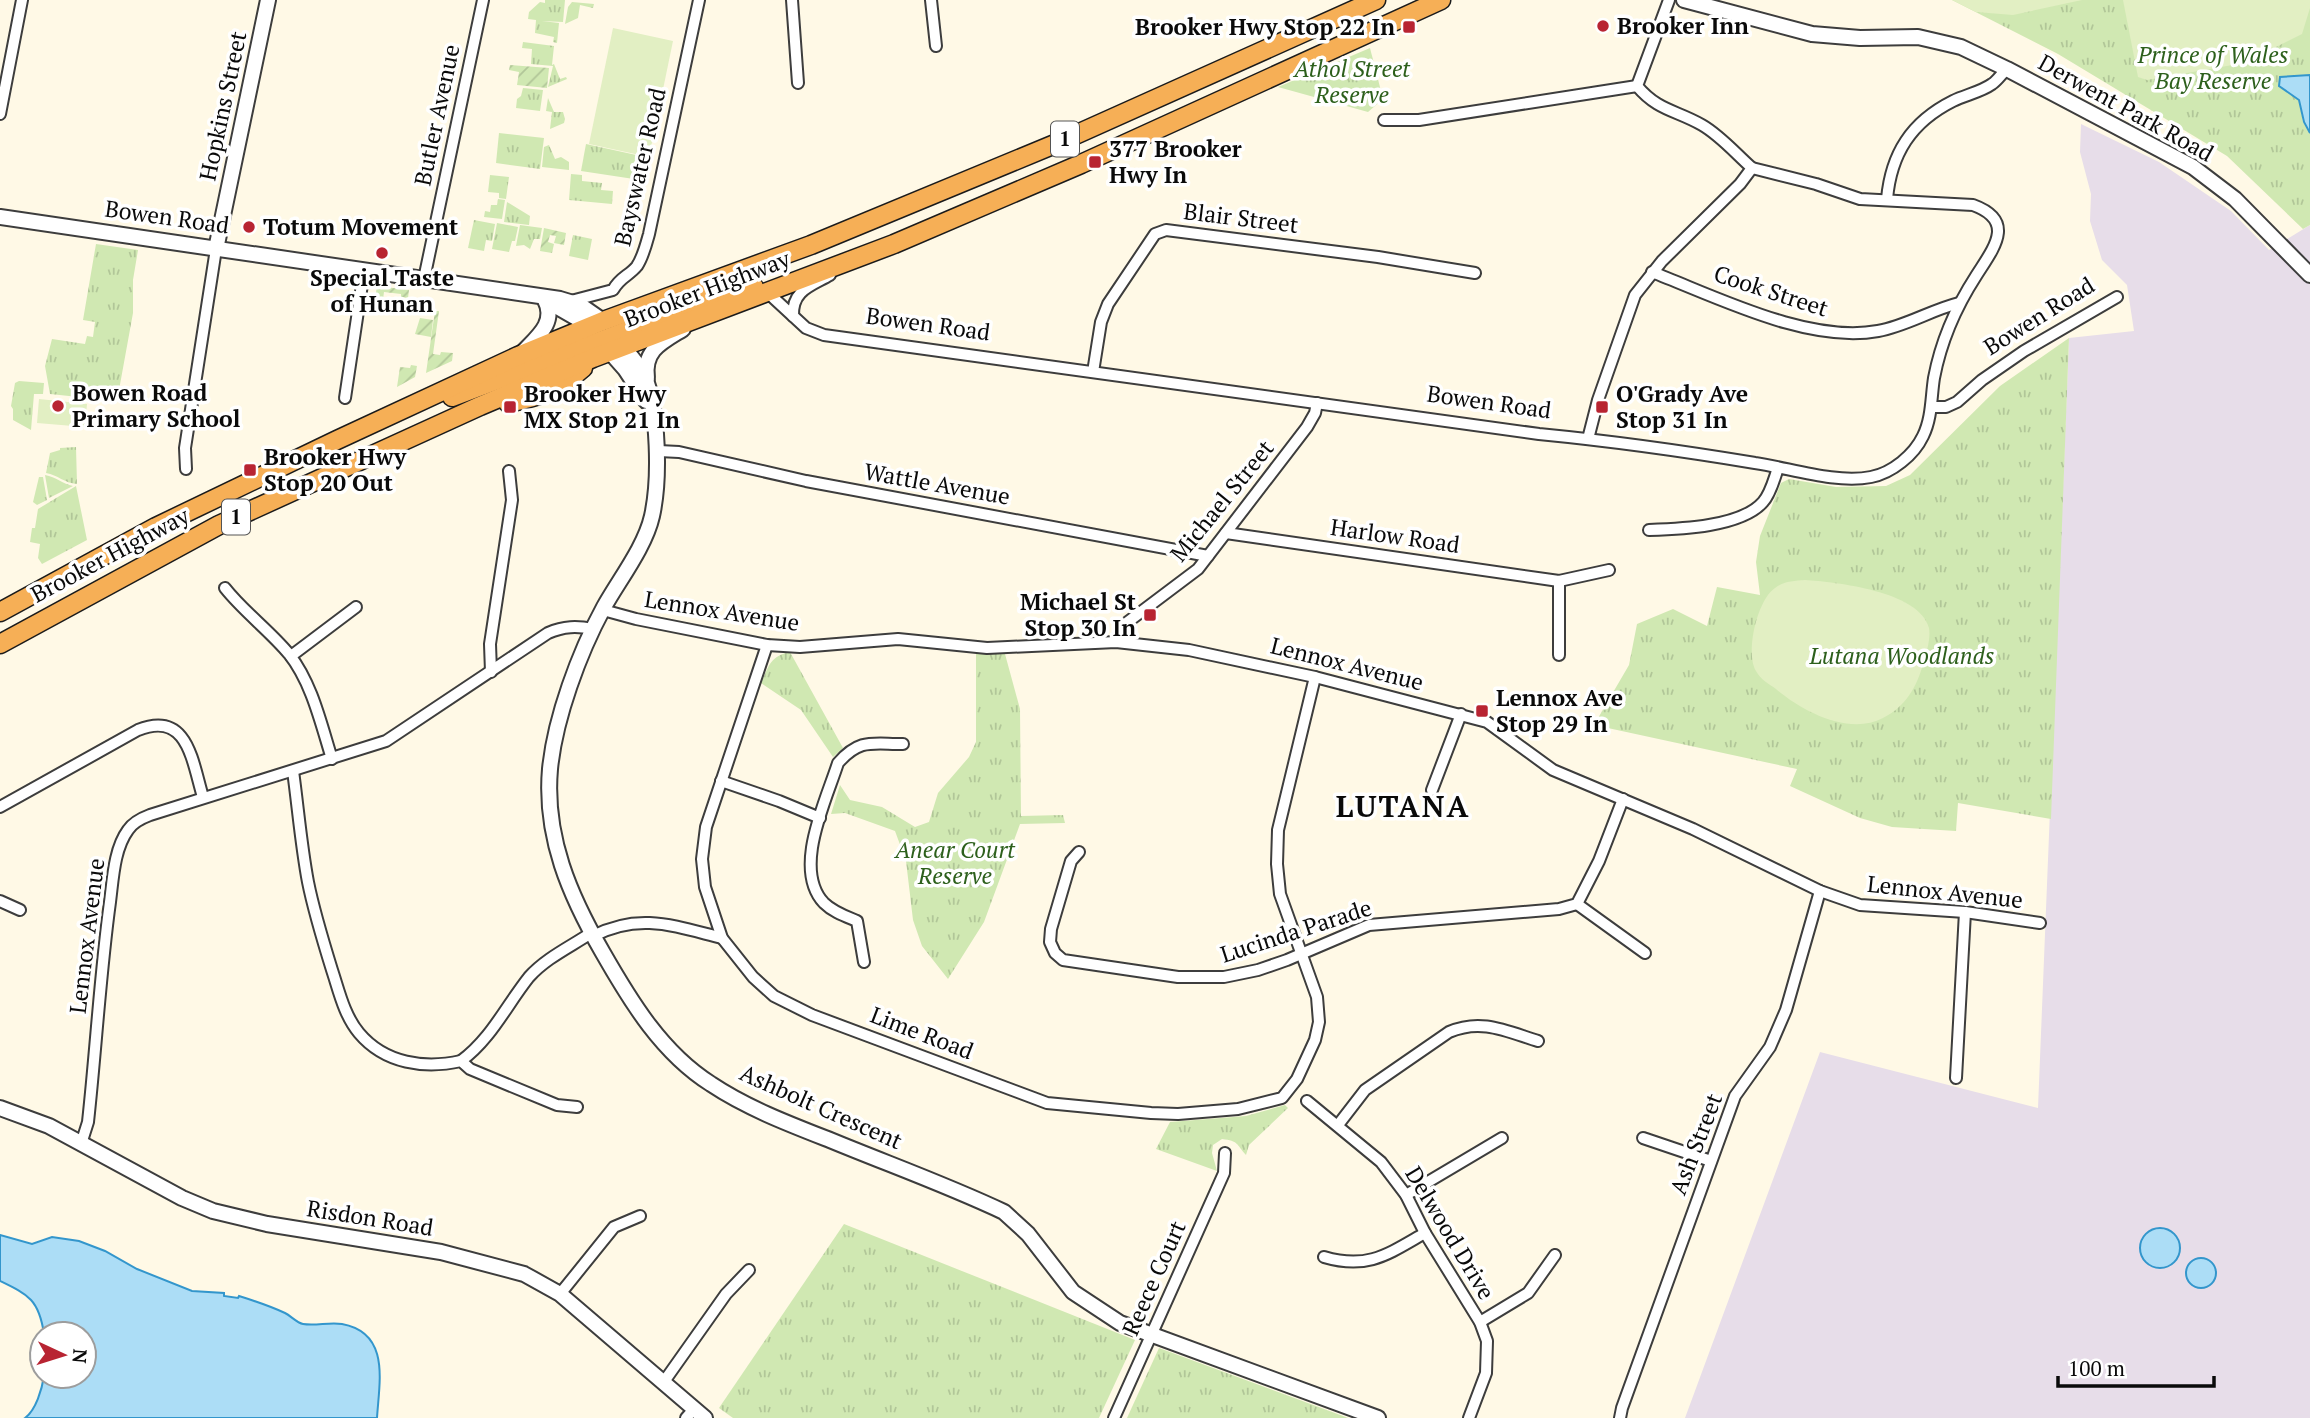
<svg xmlns="http://www.w3.org/2000/svg" width="2310" height="1418" font-family="'PT Serif',serif">
<style>
.industrial{fill:#e7dde9}
.grass{fill:url(#grass-tufts)}
.garden{fill:url(#garden-furrows)}
.pitch{fill:#e2efc3}
.water{fill:#acddf6;stroke:#3396cc;stroke-width:2}
.lines{fill:none;stroke-linecap:round;stroke-linejoin:round}
.minor-casing{stroke:#3d3d3d;stroke-width:14}
.tertiary-casing{stroke:#3d3d3d;stroke-width:18}
.trunk-casing{stroke:#1b1b1b;stroke-width:21}
.minor{stroke:#fff;stroke-width:10}
.tertiary{stroke:#fff;stroke-width:14}
.trunk{stroke:#f6af56;stroke-width:18}
.poi-dot{fill:#b82432;stroke:#fff;stroke-width:2.5}
.labels{text-anchor:middle;stroke-width:7;stroke-linejoin:round;paint-order:stroke}
.shield{fill:#fff;stroke:#545454;stroke-width:2}
.shield-label{font-size:21px;font-weight:bold;fill:#0a0a0a}
.poi-label{font-size:23px;font-weight:bold;fill:#0a0a0a;stroke:#fff;text-anchor:start}
.park-label{font-size:23px;font-style:italic;fill:#2d601c;stroke:#fff}
.street-label{font-size:23px;fill:#0a0a0a;stroke:#fff}
.district-label{font-size:30px;font-weight:bold;letter-spacing:2px;fill:#0a0a0a;stroke:#fff}
</style>
<defs>
<pattern id="grass-tufts" width="24" height="20" patternUnits="userSpaceOnUse" patternTransform="scale(1.75)"><rect width="24" height="20" fill="#d0e8b2"/><path d="M3 7l-1-3M5 7V3M7 7l1-3M15 17l-1-3M17 17v-4M19 17l1-3" fill="none" stroke="#b1c698"/></pattern>
<pattern id="garden-furrows" width="10" height="10" patternUnits="userSpaceOnUse" patternTransform="scale(1.75)"><rect width="10" height="10" fill="#d0e8b2"/><path d="M-1 1l2-2M0 10L10 0M9 11l2-2" fill="none" stroke="#b1c698"/></pattern>
</defs>
<rect width="100%" height="100%" fill="#fff9e6"/>
<path class="industrial" d="M2081,124l78,38 72,49 38,39 41,-25v1193h-625l135,-366 218,56 31,-770 65,-7 -7,-46 -25,-25 -12,-39 1,-27 -11,-42z"/>
<g class="grass">
<path d="M545,0h20l-2,22 -21,-1 17,2 -2,20 -4,-1 1,-5 -19,-4 1,-13 -8,-1 1,-7 11,-10 5,1z"/>
<path d="M1952,0h358v75l-30,2 -1,9 20,14 4,22 7,11v92l-7,4 -76,-73 -169,-102z"/>
<path d="M572,2l22,2 -1,4 -13,-3 -2,13 -13,6 3,-17z"/>
<path d="M523,42l31,4 -2,19 2,-1 6,15 6,-2 1,2 -19,8 5,-21 -22,-2 1,-15 -10,-1z"/>
<path d="M1370,48l13,51 -15,13 -90,-25z"/>
<path d="M523,88l20,2 -3,21 -24,-3 1,-9 4,-3z"/>
<path d="M548,98l6,14h9l2,7 -1,4 -14,6 2,-17 -6,-1z"/>
<path d="M499,133l45,5 -4,31 -44,-6z"/>
<path d="M586,144l64,14 -3,23 -66,-10z"/>
<path d="M549,145l6,14 6,-2 8,5v8l-27,-3 2,-20z"/>
<path d="M571,174l11,1v6l20,2 -1,7 12,1 -1,13 -43,-4z"/>
<path d="M490,175l19,2 -3,22 -7,-1v-5l-11,-1z"/>
<path d="M498,199l7,1 -3,19 -18,-2 1,-6 5,1 1,-7h6z"/>
<path d="M507,202l23,14 -1,9 -25,-3z"/>
<path d="M474,220l21,4 -3,17 -6,-1 -2,11 -16,-3z"/>
<path d="M497,223l21,4 -3,14h-3l-3,11 -17,-3z"/>
<path d="M520,225l22,3 -2,11h-6l-4,10 -6,-4 -8,1z"/>
<path d="M573,235l19,4 -4,21 -19,-4z"/>
<path d="M96,244l42,6 -5,30v33l-16,88 -67,-7 -5,-28 7,-27 33,5 2,-8 6,1 2,-15 -12,-2z"/>
<path d="M2069,338l-18,481 -93,-16 -2,28 -64,-4 -32,-9 -70,-32 7,-17 -203,-44 35,-60 8,-41 36,-15 34,17 10,-39 43,8 -4,-33 4,-26 21,-53 8,-4 47,8 50,-1 24,-11 90,-89z"/>
<path d="M19,381l25,2 -1,11h-9l-3,36 -18,-10v-11l-2,-3 4,-23z"/>
<path d="M76,447l1,37c-13,-1 -19,-9 -31,-11l4,-20 10,-3v-2z"/>
<path d="M45,475c11,2 18,9 28,11l-24,12z"/>
<path d="M39,477h4l4,23 -10,5 -4,-3z"/>
<path d="M76,486l11,54 -45,24 -4,-6 2,-14 -10,-2 2,-14h3l3,-19z"/>
<path d="M790,652l53,96 -10,9 -32,-47 -40,-27c8,-17 9,-27 29,-31z"/>
<path d="M976,653l29,1 15,55 1,107 42,-1 2,8 -45,1 -36,98 -36,57 -26,-33 -9,-26 -7,-59 -11,-30 -50,-18 -14,1 9,-29 10,15 32,7 33,20 14,-5 9,-29 31,-36 7,-15z"/>
<path d="M1285,1105l3,3 -39,37 -3,10c-10,-11 -7,-14 -24,-16l-9,6 -1,8 5,18 -61,-22 14,-27 76,-6z"/>
<path d="M844,1224l291,116 -36,78h-366l-14,-10z"/>
<path d="M1159,1348l184,68 5,2h-221z"/>
</g>
<g class="garden">
<path d="M510,65l39,3 -2,20 -30,-3 2,-13 -10,-2z"/>
<path d="M544,228l22,5 -2,12 -10,-2 2,-7 -6,-1 -2,7 6,2 -2,9 -12,-2z"/>
<path d="M377,286l32,4 -1,8 -7,-1v-3l-17,-2 -3,22 -8,-1z"/>
<path d="M435,311h4l-6,43 7,1 1,-3 12,1 -1,8 -26,12z"/>
<path d="M420,318l13,2 -2,17 -16,-3z"/>
<path d="M411,365l6,1 -2,11 -18,10 3,-20 10,1z"/>
</g>
<g class="pitch">
<path d="M1952,0h130l-69,15 -37,-3z"/>
<path d="M2123,0h187v8l-8,26 -58,29 -97,17 -9,-3z"/>
<path d="M613,28l60,13 -24,116 -60,-13z"/>
<path d="M39,399l48,5 -2,23 -48,-4z"/>
<path d="M1805,580c30,2 115,11 124,48 2,11 -3,26 -6,36 -6,23 -18,43 -40,54 -34,18 -81,-7 -107,-29 -7,-5 -16,-10 -20,-18 -11,-18 1,-71 19,-83 9,-7 19,-7 30,-8z"/>
</g>
<g class="water">
<path d="M2310,75v58l-6,-11 -5,-22 -20,-14 1,-9z"/>
<circle cx="2160" cy="1248" r="20"/>
<path d="M0,1235l32,9 20,-7 27,4 26,10 32,18 55,22 32,2v3l14,2 1,-2c16,5 31,10 46,17 6,3 12,10 18,11 13,2 26,-2 39,0 49,9 37,59 35,94h-352c11,-8 17,-29 19,-42h40v-42h-40c-5,-34 -15,-39 -44,-53z"/>
<circle cx="2201" cy="1273" r="15"/>
</g>
<g class="lines">
<defs>
<g id="minor">
<path d="M792,0l6,83"/>
<path d="M931,0l5,46"/>
<path d="M0,114l22,-114"/>
<path d="M1384,120h35l218,-34"/>
<path d="M1887,199c4,-45 24,-77 66,-98 12,-6 28,-9 39,-17 6,-4 10,-11 15,-15"/>
<path d="M1652,272c65,25 157,72 226,59 28,-5 53,-21 81,-28"/>
<path d="M424,279l59,-279"/>
<path d="M767,292l39,36 18,7 715,99c72,7 144,17 216,29 35,5 81,21 116,14 21,-4 43,-22 52,-41 9,-18 8,-39 11,-58 7,-37 22,-71 42,-102 17,-27 41,-55 -3,-71l-113,-6 -44,-15 -64,-16"/>
<path d="M571,301l42,-11c7,-13 16,-14 24,-24 6,-9 9,-21 12,-32l50,-234"/>
<path d="M793,316c-1,-26 18,-30 37,-41"/>
<path d="M1093,372l8,-50 7,-18 47,-70 11,-4 212,27 97,16"/>
<path d="M345,398l19,-127"/>
<path d="M1931,407h15l11,-5 25,-22 42,-29 93,-54"/>
<path d="M1588,439l10,-39 37,-105 27,-34 78,-77 12,-16c-16,-14 -31,-32 -50,-43 -26,-15 -44,-14 -65,-39l32,-86"/>
<path d="M659,451l20,1 127,29 402,75"/>
<path d="M186,469l-1,-21 31,-199"/>
<path d="M1649,530c31,-1 92,-3 114,-28 8,-9 11,-23 15,-34"/>
<path d="M1226,533l333,48 50,-11"/>
<path d="M225,588c19,24 44,42 64,66 23,29 32,70 43,105"/>
<path d="M603,610l33,9 131,26 33,2 98,-8 89,9 129,-6 73,8 126,27 172,45 66,48 140,59 127,62 40,14 105,7 75,11"/>
<path d="M1116,642l5,-15 77,-58 109,-142 8,-14 2,-10"/>
<path d="M767,645l-61,182 -4,32 3,28 17,51 31,39 21,19 38,19 235,88 104,10 27,1 60,-5 44,-11 15,-19 18,-39 4,-18 -2,-25 -37,-103 -3,-30 1,-34 37,-153"/>
<path d="M1559,655v-74"/>
<path d="M291,656l65,-49"/>
<path d="M491,672l-1,-28 22,-144 -3,-29"/>
<path d="M293,771c5,36 8,74 15,111 6,30 15,59 24,88 7,21 12,45 27,63 26,31 66,36 102,28l9,8 87,36 20,2"/>
<path d="M721,781l58,20 41,17"/>
<path d="M1432,790l29,-76"/>
<path d="M0,807l138,-77c50,-20 54,31 65,67"/>
<path d="M1079,852l-8,9 -20,68 -1,13 5,11 8,7 115,17h46l34,-7 29,-10 82,-35 190,-16 18,-5 22,-43 24,-62"/>
<path d="M0,901l20,9"/>
<path d="M1577,904l68,49"/>
<path d="M593,936c47,-24 81,-10 129,2"/>
<path d="M864,962l-7,-41c-12,-5 -24,-9 -33,-18 -32,-34 2,-102 14,-140 22,-25 34,-19 65,-19"/>
<path d="M461,1061c30,-22 45,-55 68,-84 17,-19 41,-30 62,-44"/>
<path d="M1956,1078l9,-166"/>
<path d="M1307,1101l74,61 25,33 19,38 55,89 7,19 -1,32 -17,45"/>
<path d="M1338,1125l27,-35 84,-58c32,-14 57,-1 89,9"/>
<path d="M1643,1138l68,23"/>
<path d="M81,1144l7,-22c8,-73 12,-147 22,-220 3,-23 4,-53 18,-72 5,-8 14,-12 22,-15l236,-74 162,-108c16,-7 29,-7 45,-4"/>
<path d="M1406,1195l96,-57"/>
<path d="M1324,1257c44,13 64,-3 101,-24"/>
<path d="M560,1294l54,-67 26,-11"/>
<path d="M1480,1322l48,-29 27,-38"/>
<path d="M663,1383l63,-89 23,-24"/>
<path d="M686,1418l8,-9"/>
<path d="M1114,1418l110,-245 1,-20"/>
<path d="M1620,1418l2,-10 113,-312 35,-49 16,-37 34,-119"/>
</g>
<g id="tertiary">
<path d="M1684,0l128,34 48,4 58,-1 43,10 46,22 186,98 42,32 75,76"/>
<path d="M0,217l560,82 20,6 23,16"/>
<path d="M216,249l52,-249"/>
<path d="M545,300l33,19 11,8"/>
<path d="M624,347c7,10 15,18 20,28 15,35 16,105 8,141 -7,31 -33,64 -48,91 -25,46 -49,111 -54,162 -6,68 20,127 53,184 28,49 59,100 108,131 36,24 78,40 119,56 58,24 117,45 174,72l24,22 45,58 47,31 258,95"/>
<path d="M610,352l15,17 21,32"/>
<path d="M522,353c14,-15 35,-30 23,-53"/>
<path d="M647,378c-4,-28 15,-36 36,-49"/>
<path d="M0,1108l49,18 133,72 31,13 54,13 174,28 83,22 36,20 145,124"/>
</g>
<g id="trunk">
<path d="M452,397l264,-100 38,-10"/>
<path d="M508,403c34,-7 49,-12 75,-35"/>
<path d="M0,612l156,-85 181,-87 181,-84 85,-35 208,-76 244,-101 321,-144"/>
<path d="M0,644l219,-119 261,-119 113,-48 301,-114 187,-80 360,-164"/>
</g>
</defs>
<use href="#minor" class="minor-casing"/>
<use href="#tertiary" class="tertiary-casing"/>
<use href="#trunk" class="trunk-casing"/>
<use href="#minor" class="minor"/>
<use href="#tertiary" class="tertiary"/>
<use href="#trunk" class="trunk"/>
</g>
<g class="poi-dot">
<circle cx="1603" cy="26" r="7"/>
<rect x="1402" y="20" width="14" height="14" rx="3.5"/>
<rect x="1088" y="155" width="14" height="14" rx="3.5"/>
<circle cx="249" cy="227" r="7"/>
<circle cx="382" cy="253" r="7"/>
<circle cx="58" cy="406" r="7"/>
<rect x="503" y="400" width="14" height="14" rx="3.5"/>
<rect x="1595" y="400" width="14" height="14" rx="3.5"/>
<rect x="243" y="463" width="14" height="14" rx="3.5"/>
<rect x="1143" y="608" width="14" height="14" rx="3.5"/>
<rect x="1475" y="704" width="14" height="14" rx="3.5"/>
</g>
<g class="labels">
<g class="shield">
<rect x="1051" y="121.5" width="28" height="35" rx="5"/>
<rect x="222" y="499.5" width="28" height="35" rx="5"/>
</g>
<g class="shield-label">
<text x="1065" y="146">1</text>
<text x="236" y="524">1</text>
</g>
<g class="poi-label">
<text x="1617" y="34">Brooker Inn</text>
<text x="1395" y="35" text-anchor="end">Brooker Hwy Stop 22 In</text>
<text x="1109" y="157">377 Brooker<tspan x="1109" dy="26">Hwy In</tspan></text>
<text x="263" y="235">Totum Movement</text>
<text x="382" y="286" text-anchor="middle">Special Taste<tspan x="382" dy="26">of Hunan</tspan></text>
<text x="72" y="401">Bowen Road<tspan x="72" dy="26">Primary School</tspan></text>
<text x="524" y="402">Brooker Hwy<tspan x="524" dy="26">MX Stop 21 In</tspan></text>
<text x="1616" y="402">O'Grady Ave<tspan x="1616" dy="26">Stop 31 In</tspan></text>
<text x="264" y="465">Brooker Hwy<tspan x="264" dy="26">Stop 20 Out</tspan></text>
<text x="1136" y="610" text-anchor="end">Michael St<tspan x="1136" dy="26">Stop 30 In</tspan></text>
<text x="1496" y="706">Lennox Ave<tspan x="1496" dy="26">Stop 29 In</tspan></text>
</g>
<g class="park-label">
<text x="2213" y="63">Prince of Wales<tspan x="2213" dy="26">Bay Reserve</tspan></text>
<text x="1352" y="77">Athol Street<tspan x="1352" dy="26">Reserve</tspan></text>
<text x="1902" y="664">Lutana Woodlands</text>
<text x="955" y="858">Anear Court<tspan x="955" dy="26">Reserve</tspan></text>
</g>
<g class="street-label">
<text transform="translate(223 106) rotate(-78)" y="8">Hopkins Street</text>
<text transform="translate(2126 108) rotate(29)" y="8">Derwent Park Road</text>
<text transform="translate(437 115) rotate(-78)" y="8">Butler Avenue</text>
<text transform="translate(640 167) rotate(-77)" y="8">Bayswater Road</text>
<text transform="translate(167 217) rotate(8)" y="8">Bowen Road</text>
<text transform="translate(1241 218) rotate(7)" y="8">Blair Street</text>
<text transform="translate(707 289) rotate(-21)" y="8">Brooker Highway</text>
<text transform="translate(1771 291) rotate(18)" y="8">Cook Street</text>
<text transform="translate(2039 316) rotate(-32)" y="8">Bowen Road</text>
<text transform="translate(928 324) rotate(8)" y="8">Bowen Road</text>
<text transform="translate(1489 402) rotate(8)" y="8">Bowen Road</text>
<text transform="translate(937 484) rotate(10)" y="8">Wattle Avenue</text>
<text transform="translate(1222 501) rotate(-51)" y="8">Michael Street</text>
<text transform="translate(1395 536) rotate(8)" y="8">Harlow Road</text>
<text transform="translate(110 555) rotate(-28)" y="8">Brooker Highway</text>
<text transform="translate(722 611) rotate(9)" y="8">Lennox Avenue</text>
<text transform="translate(1347 664) rotate(14)" y="8">Lennox Avenue</text>
<text transform="translate(1945 892) rotate(6)" y="8">Lennox Avenue</text>
<text transform="translate(1296 931) rotate(-18)" y="8">Lucinda Parade</text>
<text transform="translate(87 936) rotate(-83)" y="8">Lennox Avenue</text>
<text transform="translate(922 1033) rotate(21)" y="8">Lime Road</text>
<text transform="translate(821 1107) rotate(24)" y="8">Ashbolt Crescent</text>
<text transform="translate(1696 1144) rotate(-69)" y="8">Ash Street</text>
<text transform="translate(370 1218) rotate(9)" y="8">Risdon Road</text>
<text transform="translate(1450 1233) rotate(59)" y="8">Delwood Drive</text>
<text transform="translate(1154 1278) rotate(-66)" y="8">Reece Court</text>
</g>
<g class="district-label">
<text x="1403" y="817">LUTANA</text>
</g>
</g>
<g transform="translate(63 1355) rotate(94)"><circle r="33" fill="#ffffff" stroke="#9d9d9d" stroke-width="2"/>
<path d="M0-5L12 26L0 18L-12 26Z" fill="#b82432"/>
<text y="-10" font-size="19" font-weight="bold" text-anchor="middle" fill="#0a0a0a">N</text>
</g>
<path d="M2058 1376v10h156v-10" fill="none" stroke="#0a0a0a" stroke-width="3.5"/>
<text x="2068" y="1376" font-size="21" fill="#0a0a0a" stroke="#ffffff" stroke-width="5" paint-order="stroke">100 m</text>
</svg>
